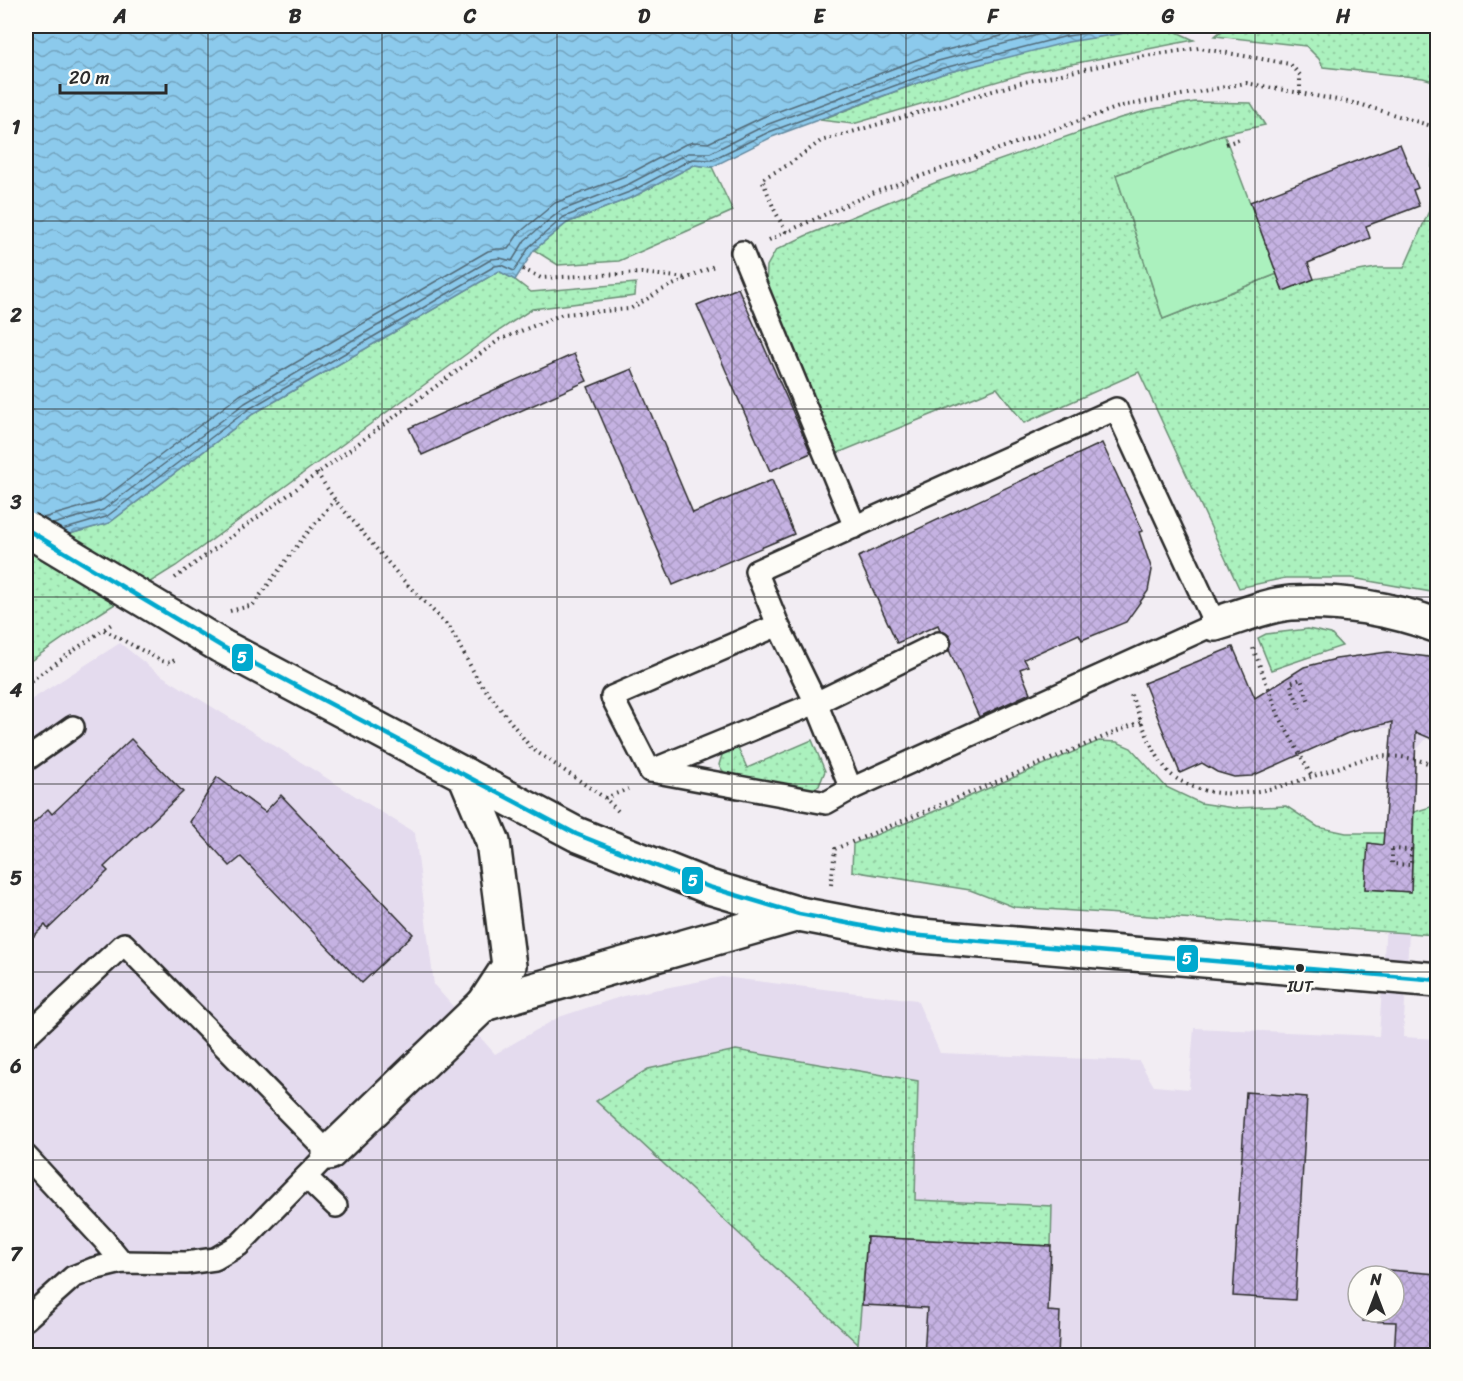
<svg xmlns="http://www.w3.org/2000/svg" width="1463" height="1381" font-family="Sriracha,sans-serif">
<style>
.built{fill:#e4dbee;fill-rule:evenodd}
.grass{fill:url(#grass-dots);stroke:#6b8e74;stroke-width:1.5}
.park{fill:#abf1be;stroke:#6b8e74;stroke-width:1.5}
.water{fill:url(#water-waves);stroke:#658a9f;stroke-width:1.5}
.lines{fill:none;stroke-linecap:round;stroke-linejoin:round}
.shore{stroke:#526b78;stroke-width:1.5}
.building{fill:url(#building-cross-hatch);stroke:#2b2b2b;stroke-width:1.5}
.service-casing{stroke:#2b2b2b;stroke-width:26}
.minor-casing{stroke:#2b2b2b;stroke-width:38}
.primary-casing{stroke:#2b2b2b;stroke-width:38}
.path{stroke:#2b2b2b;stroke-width:4;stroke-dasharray:1.5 4.5;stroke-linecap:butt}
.service{stroke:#fdfcf7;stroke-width:21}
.minor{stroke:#fdfcf7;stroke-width:33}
.primary{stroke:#fdfcf7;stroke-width:33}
.primary-bridge-casing{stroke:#2b2b2b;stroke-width:38;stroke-linecap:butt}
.primary-bridge{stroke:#fdfcf7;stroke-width:33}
.bus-1-casing{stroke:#fdfcf7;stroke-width:9}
.bus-1{stroke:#00a9ce;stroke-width:4.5}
.grid{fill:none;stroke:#2b2b2b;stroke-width:1.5;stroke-opacity:0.55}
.bus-dot{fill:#2b2b2b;stroke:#fdfcf7;stroke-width:2}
.labels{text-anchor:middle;stroke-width:5;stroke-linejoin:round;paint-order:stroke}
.bus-label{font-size:16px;fill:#2b2b2b;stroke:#fdfcf7}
.line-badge{stroke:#fdfcf7;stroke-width:2}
.badge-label{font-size:16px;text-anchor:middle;font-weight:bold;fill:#fff}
.neatline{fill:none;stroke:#2b2b2b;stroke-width:2}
.grid-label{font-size:20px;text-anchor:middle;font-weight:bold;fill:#2b2b2b}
</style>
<defs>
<pattern id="grass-dots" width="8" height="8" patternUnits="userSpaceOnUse" patternTransform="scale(1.5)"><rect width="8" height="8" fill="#abf1be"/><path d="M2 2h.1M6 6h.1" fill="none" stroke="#93cfa3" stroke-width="1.8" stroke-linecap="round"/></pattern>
<pattern id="water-waves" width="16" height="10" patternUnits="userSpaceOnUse" patternTransform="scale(1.5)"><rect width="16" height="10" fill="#8ccaec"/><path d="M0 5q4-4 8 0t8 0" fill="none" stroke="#73a4bf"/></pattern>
<pattern id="building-cross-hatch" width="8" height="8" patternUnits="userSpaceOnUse" patternTransform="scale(1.5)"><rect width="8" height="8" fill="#c5b2e2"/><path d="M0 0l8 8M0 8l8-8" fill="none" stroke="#a999c2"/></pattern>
</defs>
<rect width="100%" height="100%" fill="#f2edf3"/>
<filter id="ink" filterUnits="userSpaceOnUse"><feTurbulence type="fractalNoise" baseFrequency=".0167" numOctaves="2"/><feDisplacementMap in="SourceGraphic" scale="12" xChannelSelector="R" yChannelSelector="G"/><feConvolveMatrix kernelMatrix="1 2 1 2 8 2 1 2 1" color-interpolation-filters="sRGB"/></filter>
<g filter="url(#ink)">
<path class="built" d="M120,643l36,29 259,161 19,152 61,69 64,-37 64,-21 99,-19 195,23 23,53 199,8 15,25 35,3 5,-61 185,8 9,-145 -23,-2 3,-46 15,1 8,-116h-21l-22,5 -88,40 -26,4 -17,-5 -15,-10 -53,-81 84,-34 32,74 25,-10 -12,-28 26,-16 41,-10 43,-5 49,6v83l-9,-4 -13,14 -1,96 -11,190 34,2v316l-1411,1v-653zM1358,1276h36v36h-36z"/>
<g class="grass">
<path d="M1227,26h177l33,7v49l-14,-4 -100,-11 -4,-8 -13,-13 -91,-10z"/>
<path d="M1166,27l28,13 -168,33 -173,51 -33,-4 122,-46 126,-33z"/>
<path d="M1195,102l56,1 14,22 -41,9 -108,41 47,144 114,-45 6,16 31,-11 62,-11h28l25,-57 4,-63 4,1v444l-85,-15h-67l-46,10 -100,-216 -115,51 -27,-35 -164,67 -67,-167 1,-22 9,-16 29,-14 132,-54 183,-64 33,-9z"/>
<path d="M694,165l18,2 21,44 -114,50 -61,4 -24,-15 33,-27 68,-27z"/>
<path d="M499,271l16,9 16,12 105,-9 -1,13 -103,13 -41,27 -315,230 -85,53 -65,45v-118l83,-23 144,-109z"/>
<path d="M1308,629l23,5 11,12 -71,24 -13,-32 8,-4z"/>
<path d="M812,740l13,31 -6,15 -9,4 -86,-17 -5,-8 3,-10 14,-12 11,25z"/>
<path d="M1099,741l18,1 14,6 35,39 34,16 34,5 52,-2 32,21 28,6h38l-1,12 -14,-2 -4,46 46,3 3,-80 23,-7v130l-423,-28 -44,-17 -118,-19 1,-27 75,-30z"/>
<path d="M736,1050l182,31 -3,119 137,6 -1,40 -184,-9 -9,107 -262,-243 52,-32z"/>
</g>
<path class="park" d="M1224,134l53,140 -114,45 -47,-144z"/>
<path class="water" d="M26,26h1143l-101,16 -126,32 -170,63 -60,30 -18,-2 -59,31 -68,27 -33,27 -19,30 -16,-9 -246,143 -144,109 -83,23z"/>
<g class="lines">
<g class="shore">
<path d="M43,518l56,-16 141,-107 248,-144 9,-2h11l11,-16 36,-30 70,-27 59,-31 9,-3 15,1 55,-26 172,-64 105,-27"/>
<path d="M53,524l50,-14 142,-107 247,-144 8,-1 12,3 13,-21 35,-29 69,-27 59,-31h22l56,-28 172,-64 126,-33 20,-2"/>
<path d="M62,530l44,-13 143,-108 246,-143 6,-1 13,6 16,-25 34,-29 68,-26 60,-32 19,1 58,-28 171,-63 127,-33 69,-10"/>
</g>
</g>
<g class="building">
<path d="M1400,144l18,44 -5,2 6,16 -53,20 4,12 -62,25 6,16 -31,12 -33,-89z"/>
<path d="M738,288l73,165 -41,18 -73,-166z"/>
<path d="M574,354l13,27 -165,74 -13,-27z"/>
<path d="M632,369l61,144 79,-33 22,54 -121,51 -85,-198z"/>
<path d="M1102,443l41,88 -4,1 13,38 -4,21 -22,31 -44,18 -3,-6 -55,25 4,7 -8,3 10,24 -51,24 -30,-67 3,-7 -2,-6 -10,-7 -2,-5 -41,18 -39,-86z"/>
<path d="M1233,647l22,51 49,-31 32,-8 52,-7 49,6v83l-21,-9 -5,160 -46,-3 3,-46 15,2 9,-123 -44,11 -96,43 -18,1 -17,-5 -15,-9 -22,10 -36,-90z"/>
<path d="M131,739l52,53 -79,75 4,4 -60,58 -3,-4 -19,19v-114l22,-21 4,5z"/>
<path d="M217,777l48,35 16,-17 132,139 -51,49 -121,-126 -11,9 -40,-44z"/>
<path d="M1246,1092l61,5 -12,203 -62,-4z"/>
<path d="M867,1237l184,9 -3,65 12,1 -2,44h-134l3,-48 -65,-3z"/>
<path d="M1365,1268l72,6v82h-43l2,-34 -33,-1 1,-9h30v-36h-29z"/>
</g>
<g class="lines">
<defs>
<g id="service">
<path d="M742,252l113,275"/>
<path d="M778,625l38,78 35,86 364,-165 -99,-215 -360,162 22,54 -166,72 38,74 166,-68 123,-60"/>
<path d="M26,760l47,-33"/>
<path d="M651,771l175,32 25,-14"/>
<path d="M26,1036l98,-92 205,209 -90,92 -24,14 -29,4 -64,-1 -29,7 -20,8 -47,42"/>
<path d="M26,1156l78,84 18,22"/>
<path d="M306,1177l30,29"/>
</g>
<g id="minor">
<path d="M1215,624c25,-7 50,-19 76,-21 49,-3 102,6 147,23"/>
<path d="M484,1004l315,-90"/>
<path d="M329,1153l155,-149 25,-38 -16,-124 -28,-67"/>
</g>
<path id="primary" d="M221,646l355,188 133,53 90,27 111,21 528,45"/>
</defs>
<use href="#service" class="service-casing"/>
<use href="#minor" class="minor-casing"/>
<use href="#primary" class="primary-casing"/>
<g class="path">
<path d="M1226,144l17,-6"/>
<path d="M786,232l-12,-23 -12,-30 24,-13 35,-25 199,-58 125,-27 54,-8 91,16 10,11v18"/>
<path d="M769,240l103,-47 250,-87 124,-23 113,21 79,24"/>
<path d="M523,269l18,9 101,-5 44,5"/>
<path d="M317,473l18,27 67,79 48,49 28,52 53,68 74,50 14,14"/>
<path d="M175,578l324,-238 64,-26 67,-5 32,-19 54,-25"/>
<path d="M230,611l23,-6 50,-67 32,-38"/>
<path d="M104,630l58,31 9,2 6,-5"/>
<path d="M1253,648l26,68 32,59"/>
<path d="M26,684l87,-61"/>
<path d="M1131,695c10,25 19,53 35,74 6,8 14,12 23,16 54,25 124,-11 178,-27 24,-4 48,-1 71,9"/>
<path d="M1300,709l-10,-26 11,-4 8,23"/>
<path d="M605,798l23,-9"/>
<path d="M1392,849l19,1v15l-19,-1z"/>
<path d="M831,885l4,-36 307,-128"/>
</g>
<use href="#service" class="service"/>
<use href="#minor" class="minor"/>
<use href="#primary" class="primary"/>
<defs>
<path id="primary-bridge" d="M26,529l195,117"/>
</defs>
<use href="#primary-bridge" class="primary-bridge-casing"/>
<use href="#primary-bridge" class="primary-bridge"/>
<defs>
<path id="bus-1" d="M26,529l195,117 355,188 133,53 90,27 111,21 528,45"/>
</defs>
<use href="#bus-1" class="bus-1-casing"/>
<use href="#bus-1" class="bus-1"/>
</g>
</g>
<path class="grid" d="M208,26v1330M382,26v1330M557,26v1330M732,26v1330M906,26v1330M1081,26v1330M1255,26v1330M26,221h1412M26,409h1412M26,597h1412M26,784h1412M26,972h1412M26,1160h1412"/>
<circle class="bus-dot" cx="1300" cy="968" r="5"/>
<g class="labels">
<g class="bus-label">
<text x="1300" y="992">IUT</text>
</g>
</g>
<g class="line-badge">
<rect x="231" y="643" width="23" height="29" rx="6" fill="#00a9ce"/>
<rect x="681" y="866" width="23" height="29" rx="6" fill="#00a9ce"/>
<rect x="1176" y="944" width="23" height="29" rx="6" fill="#00a9ce"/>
</g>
<g class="badge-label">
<text x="242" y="663">5</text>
<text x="693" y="886">5</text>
<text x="1187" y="964">5</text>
</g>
<rect width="1463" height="1381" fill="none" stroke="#fdfcf7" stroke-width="66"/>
<g transform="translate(1376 1294)"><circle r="28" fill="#fdfcf7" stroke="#a9a8a5" stroke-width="1.5"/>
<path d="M0-4.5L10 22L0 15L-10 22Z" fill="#2b2b2b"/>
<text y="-9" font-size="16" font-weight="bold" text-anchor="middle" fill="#2b2b2b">N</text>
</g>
<path d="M60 84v9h106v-9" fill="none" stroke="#2b2b2b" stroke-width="3"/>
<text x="69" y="84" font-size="18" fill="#2b2b2b" stroke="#fdfcf7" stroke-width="4.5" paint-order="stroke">20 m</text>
<rect x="33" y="33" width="1397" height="1315" class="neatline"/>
<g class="grid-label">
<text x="120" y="23">A</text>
<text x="295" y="23">B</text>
<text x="470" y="23">C</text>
<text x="644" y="23">D</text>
<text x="819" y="23">E</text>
<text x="993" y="23">F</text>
<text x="1168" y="23">G</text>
<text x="1343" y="23">H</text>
<text x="16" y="134">1</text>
<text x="16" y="322">2</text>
<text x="16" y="509">3</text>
<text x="16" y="697">4</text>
<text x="16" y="885">5</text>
<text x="16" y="1073">6</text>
<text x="16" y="1261">7</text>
</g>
</svg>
